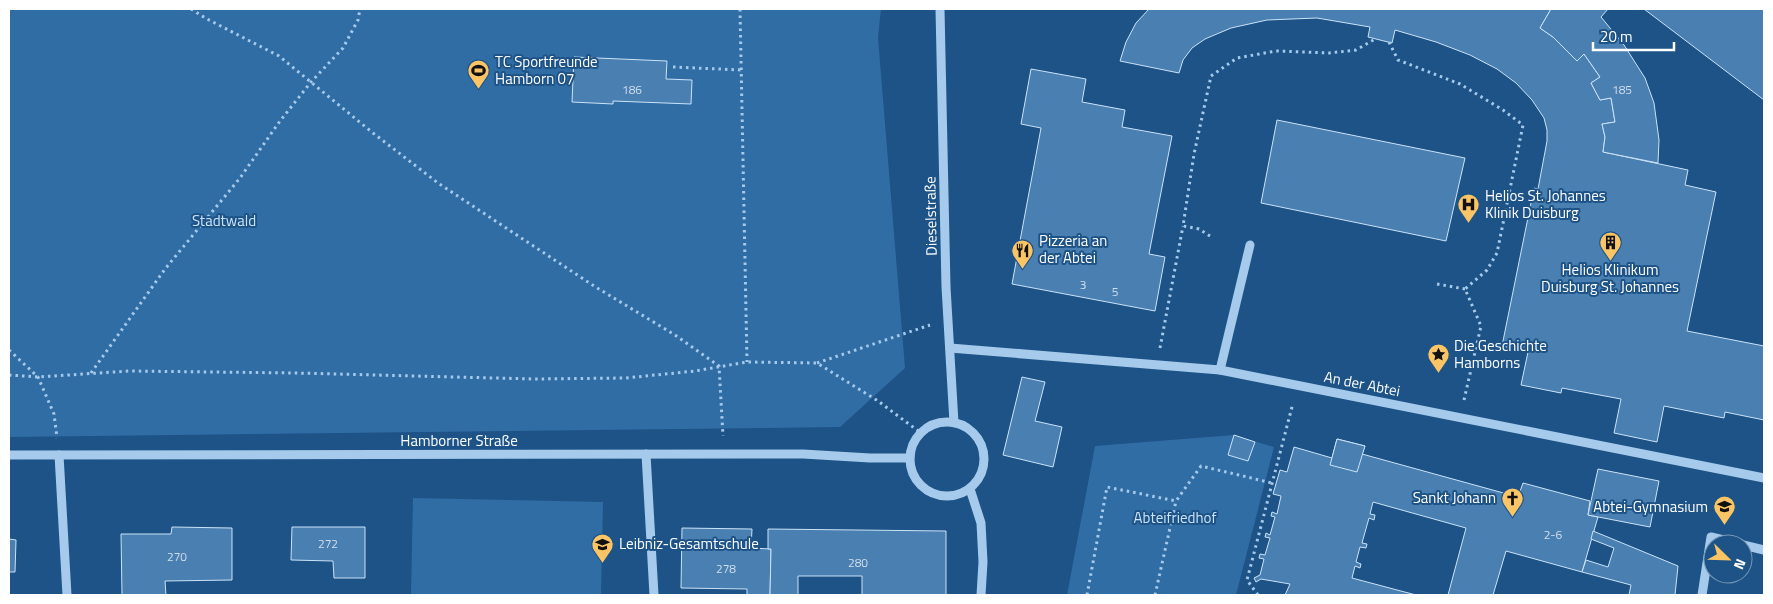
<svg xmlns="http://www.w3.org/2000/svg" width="1773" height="604" font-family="'Titillium Web',sans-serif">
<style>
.green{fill:#316da5}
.building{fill:#4a7fb2;stroke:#cbe3f8}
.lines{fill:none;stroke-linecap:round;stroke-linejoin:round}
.path{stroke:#a6caeb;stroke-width:3;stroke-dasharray:2.5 4;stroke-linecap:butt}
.minor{stroke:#a6caeb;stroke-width:9}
.labels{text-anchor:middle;stroke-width:4;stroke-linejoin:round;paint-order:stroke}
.number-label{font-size:12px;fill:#d2dfec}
.poi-label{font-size:15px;fill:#fff;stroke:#1d5387;text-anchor:start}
.street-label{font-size:15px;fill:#fff;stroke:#1d5387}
.park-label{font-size:15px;fill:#cbe3f8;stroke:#1d5387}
</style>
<rect width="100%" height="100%" fill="#1d5387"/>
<g class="green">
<path d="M9,9h872l-3,29 27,330 -65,59 -831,10z"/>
<path d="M1234,435l40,12 -38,148h-169l28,-149z"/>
<path d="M413,498l190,4 -2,93h-190z"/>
</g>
<g class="building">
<path d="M1149,9h402l-11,19 13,9 24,24 7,-7 16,23 -9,6 9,17 11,-2 4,24 -13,2 3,13 -2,15 85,18 -3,15 31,7 -29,139 77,15v74l-39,-8 -1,6 -60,-12 -7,36 -43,-9 7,-34 -59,-11 -1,5 -40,-8 7,-33 -26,-6 32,-158 4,1 9,-48v-11l-3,-12 -12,-18 -16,-17 -19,-14 -27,-14 -34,-13 -41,-12 -3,13 -24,-6 2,-10 -53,-9 -50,2 -36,8 -26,11 -13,9 -9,12 -4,13 -59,-12 6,-19 10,-19z"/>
<path d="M1551,9h57l-7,8 23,28 21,33 9,25 5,37 -1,23 -55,-11 2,-15 -3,-13 13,-2 -4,-24 -11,2 -9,-17 9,-6 -16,-23 -7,7 -24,-24 -13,-9z"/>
<path d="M1644,9h120v91z"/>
<path d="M574,57l93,4 -1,18 26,1 -1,24 -78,-3v3l-41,-2z"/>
<path d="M1031,69l55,10 -4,23 43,8 -3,17 50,9 -23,118 16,3 -10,54 -143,-27 29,-156 -20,-4z"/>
<path d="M1277,120l188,38 -19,83 -185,-38z"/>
<path d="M1022,377l23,5 -10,39 27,6 -9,40 -50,-12z"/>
<path d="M1234,435l21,7 -7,19 -20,-6z"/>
<path d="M1337,439l28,7 -3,8 156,43 5,-14 67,18 -2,14 10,2 -16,55 -76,-21 -13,44h-45l18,-67 -93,-26 -3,12 5,1 -1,5 -5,-2 -7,25 5,1 -1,4 -6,-1 -4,15 5,2 -1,4 -5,-2 -3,12 64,17h-131l5,-11 -29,-5 -5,3 -2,-4 6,-3 4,-16 -5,-1 1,-4 5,1 5,-17 -5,-1 1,-4 4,2 5,-18 -4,-1 1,-4 5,2 4,-18 -8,-2 7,-24 7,2 7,-25 38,11z"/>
<path d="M1337,439l28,7 -8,26 -27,-7z"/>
<path d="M1598,469l61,12 -9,46 -62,-12z"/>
<path d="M172,527l60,1v52l-67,1 1,14h-44l-1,-61h50z"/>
<path d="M292,527h73v51h-31l-1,-17 -42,-1z"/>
<path d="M682,528l70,1 -1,19 20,1 -1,46h-23v-6l-66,-1z"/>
<path d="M768,529l178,2v64h-84v-19h-64v19h-28l1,-46h-3z"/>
<path d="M1593,531l85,35 -3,29h-46l2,-10 -49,-13 4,-12 22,7 6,-19 -23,-9z"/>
<path d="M9,539l7,1 -1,32h-6z"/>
</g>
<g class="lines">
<g class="path">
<path d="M191,9l16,10 72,37 94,77 65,50 156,103 81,49 44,31 4,70"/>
<path d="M740,9l7,353"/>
<path d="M1389,42l9,18 62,24 43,26 20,15 -26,128 -10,17 -22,19 16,37 -17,74"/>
<path d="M673,67l68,3"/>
<path d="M1210,236l-11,-7 -16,-3 11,-72 17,-78 26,-18 39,-7 53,2 27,-3 19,-11"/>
<path d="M1437,284l28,5"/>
<path d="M1160,348l23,-122"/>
<path d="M9,350l29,27 16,37 3,24"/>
<path d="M817,363l113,-38"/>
<path d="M91,373l74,-104 75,-91 40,-57 31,-39 32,-34 15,-28 2,-11"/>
<path d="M9,375l29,2 91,-6 167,2 238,6 92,-1 69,-7 52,-9 70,1 61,38 43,32"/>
<path d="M1087,595l20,-108 69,14 25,-35 71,17"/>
<path d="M1155,595l21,-94"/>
<path d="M1258,595l-11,-15 46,-177"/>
</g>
<g class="minor">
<path d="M940,9l6,278 8,136"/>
<path d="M950,348l270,22 544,108"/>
<path d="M1220,370l30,-125"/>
<circle cx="947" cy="459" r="37"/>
<path d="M646,454l8,141"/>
<path d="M9,455l794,-1 67,4h40"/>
<path d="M59,455l8,140"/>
<path d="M970,489l11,34 2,39 -2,33"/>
<path d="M1743,545l21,5"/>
<path d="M1702,595l9,-58 30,7"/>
</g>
</g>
<defs>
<symbol id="stadium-pin" viewBox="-11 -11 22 30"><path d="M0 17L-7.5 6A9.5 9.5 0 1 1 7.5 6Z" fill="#fbc565" stroke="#1d5387"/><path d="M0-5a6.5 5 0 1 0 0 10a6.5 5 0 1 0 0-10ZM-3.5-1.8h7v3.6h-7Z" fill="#111"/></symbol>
<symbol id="hospital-pin" viewBox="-11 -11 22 30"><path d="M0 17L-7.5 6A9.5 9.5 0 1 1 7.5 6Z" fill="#fbc565" stroke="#1d5387"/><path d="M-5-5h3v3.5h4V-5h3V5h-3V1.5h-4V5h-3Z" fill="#111"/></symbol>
<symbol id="building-pin" viewBox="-11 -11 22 30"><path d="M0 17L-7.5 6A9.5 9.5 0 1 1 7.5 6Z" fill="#fbc565" stroke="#1d5387"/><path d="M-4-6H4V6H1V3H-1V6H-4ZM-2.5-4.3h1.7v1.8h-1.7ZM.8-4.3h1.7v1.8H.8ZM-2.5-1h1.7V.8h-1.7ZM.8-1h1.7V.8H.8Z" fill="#111"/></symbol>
<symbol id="restaurant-pin" viewBox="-11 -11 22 30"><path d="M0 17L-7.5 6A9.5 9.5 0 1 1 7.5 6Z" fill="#fbc565" stroke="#1d5387"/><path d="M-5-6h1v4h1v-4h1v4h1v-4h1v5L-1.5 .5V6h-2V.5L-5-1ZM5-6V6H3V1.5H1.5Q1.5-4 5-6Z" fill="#111"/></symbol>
<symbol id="sight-pin" viewBox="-11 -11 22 30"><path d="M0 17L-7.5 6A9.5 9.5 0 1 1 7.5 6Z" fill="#fbc565" stroke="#1d5387"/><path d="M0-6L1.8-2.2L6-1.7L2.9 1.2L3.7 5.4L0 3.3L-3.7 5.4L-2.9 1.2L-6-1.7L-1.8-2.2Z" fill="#111"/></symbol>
<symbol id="church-pin" viewBox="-11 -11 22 30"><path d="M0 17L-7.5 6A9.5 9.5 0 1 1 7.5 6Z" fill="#fbc565" stroke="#1d5387"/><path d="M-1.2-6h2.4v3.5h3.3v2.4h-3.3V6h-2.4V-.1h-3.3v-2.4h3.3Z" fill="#111"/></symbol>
<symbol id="school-pin" viewBox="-11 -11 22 30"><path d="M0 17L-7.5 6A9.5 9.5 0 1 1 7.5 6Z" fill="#fbc565" stroke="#1d5387"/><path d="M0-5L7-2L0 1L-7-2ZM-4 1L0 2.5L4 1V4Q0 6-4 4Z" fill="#111"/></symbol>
</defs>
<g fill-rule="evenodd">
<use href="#stadium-pin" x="466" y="58" width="25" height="34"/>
<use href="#hospital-pin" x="1456" y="192" width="25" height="34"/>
<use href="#building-pin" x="1598" y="230" width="25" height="34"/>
<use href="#restaurant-pin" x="1010" y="238" width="25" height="34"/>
<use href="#sight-pin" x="1426" y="342" width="25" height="34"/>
<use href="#church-pin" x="1500" y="486" width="25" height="34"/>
<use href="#school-pin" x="1712" y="494" width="25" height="34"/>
<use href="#school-pin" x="590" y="532" width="25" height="34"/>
</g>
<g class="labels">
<g class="number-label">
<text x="632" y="94">186</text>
<text x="1622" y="94">185</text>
<text x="1083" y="289">3</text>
<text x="1115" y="296">5</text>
<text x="1553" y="539">2-6</text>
<text x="328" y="548">272</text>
<text x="177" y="561">270</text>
<text x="858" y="567">280</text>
<text x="726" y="573">278</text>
</g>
<g class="poi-label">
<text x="495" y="67">TC Sportfreunde<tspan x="495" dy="17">Hamborn 07</tspan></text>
<text x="1485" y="201">Helios St. Johannes<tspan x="1485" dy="17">Klinik Duisburg</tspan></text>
<text x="1039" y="246">Pizzeria an<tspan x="1039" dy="17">der Abtei</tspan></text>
<text x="1610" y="275" text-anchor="middle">Helios Klinikum<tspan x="1610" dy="17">Duisburg St. Johannes</tspan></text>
<text x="1454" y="351">Die Geschichte<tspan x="1454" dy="17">Hamborns</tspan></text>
<text x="1496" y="503" text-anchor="end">Sankt Johann</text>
<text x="1708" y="512" text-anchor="end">Abtei-Gymnasium</text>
<text x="619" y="549">Leibniz-Gesamtschule</text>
</g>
<g class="street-label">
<text transform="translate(931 216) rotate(-91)" y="5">Dieselstraße</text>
<text transform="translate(1362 384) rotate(11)" y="5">An der Abtei</text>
<text x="459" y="446">Hamborner Straße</text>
</g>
<g class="park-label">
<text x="224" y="226">Stadtwald</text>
<text x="1175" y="523">Abteifriedhof</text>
</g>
</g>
<rect width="1773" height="604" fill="none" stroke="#ffffff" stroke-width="20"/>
<g transform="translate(1728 559) rotate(113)"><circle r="24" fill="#1d5387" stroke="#7798b7"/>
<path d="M0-4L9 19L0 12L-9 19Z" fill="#fbc565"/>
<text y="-8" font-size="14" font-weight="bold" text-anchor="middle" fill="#ffffff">N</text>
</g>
<path d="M1593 42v8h81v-8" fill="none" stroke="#ffffff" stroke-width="2.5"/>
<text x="1600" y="42" font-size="15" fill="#ffffff" stroke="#1d5387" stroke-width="4" paint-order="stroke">20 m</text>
</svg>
